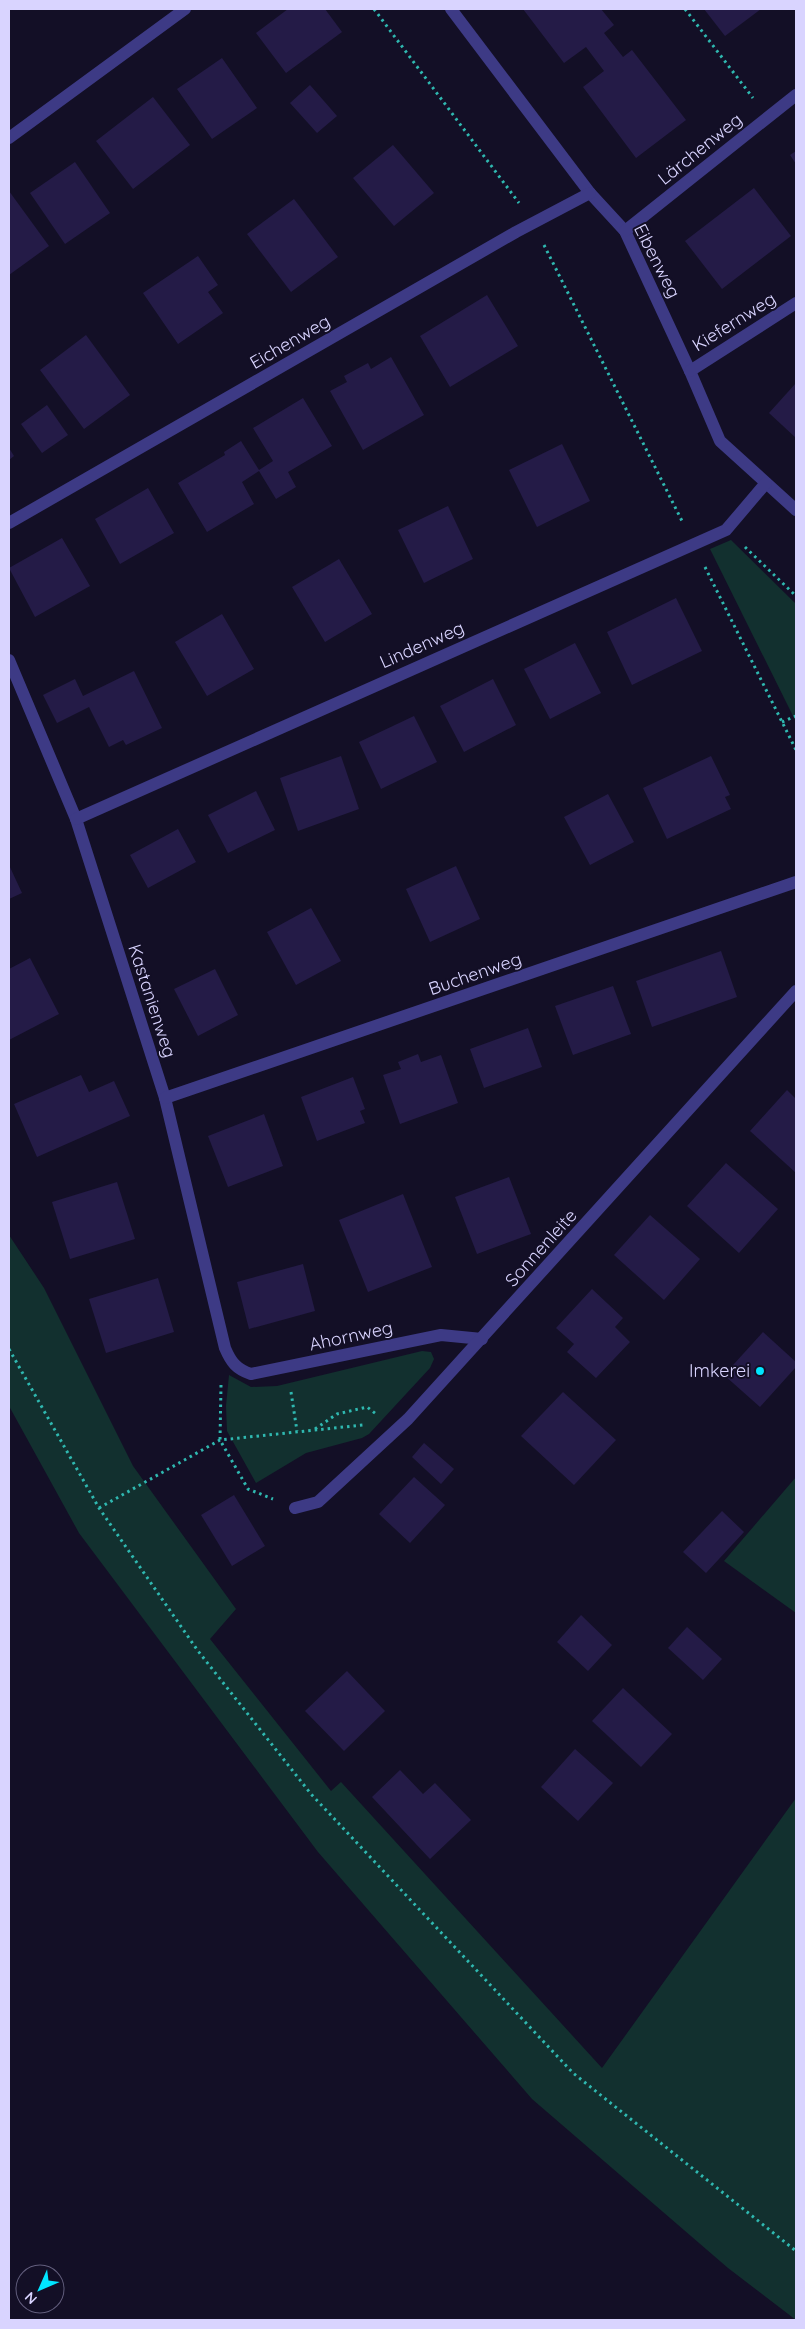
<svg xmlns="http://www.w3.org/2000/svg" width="805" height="2329" font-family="Quicksand,sans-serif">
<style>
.green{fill:#12302f}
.building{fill:#241b47}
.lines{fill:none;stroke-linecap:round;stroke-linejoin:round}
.path{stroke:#2fb8b0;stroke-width:3;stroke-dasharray:2.5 4;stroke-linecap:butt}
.street{stroke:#3d3a85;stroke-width:12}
.poi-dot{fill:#00e5ff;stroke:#130f26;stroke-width:2}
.labels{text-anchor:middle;stroke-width:4;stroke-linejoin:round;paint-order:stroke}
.street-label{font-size:18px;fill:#d9d4ff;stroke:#130f26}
.poi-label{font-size:18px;fill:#d9d4ff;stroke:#130f26;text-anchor:end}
</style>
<rect width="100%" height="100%" fill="#130f26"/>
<g class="green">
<path d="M731,540l65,64v118l-86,-173z"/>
<path d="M9,1235l35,53 89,178 103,143 -26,30 121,152 10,-9 261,286 194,-270v522l-68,-52 -196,-169 -214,-247 -239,-319 -70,-127z"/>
<path d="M422,1351l9,1 3,7 -4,9 -61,66 -7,4 -56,15 -50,30 -29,-52 -1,-25 3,-31 22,12 26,-1z"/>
<path d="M796,1477v136l-72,-52z"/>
</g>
<g class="building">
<path d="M288,9h37l17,23 -56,41 -30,-40z"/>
<path d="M523,9h78l13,16 -10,8 19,24 9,-7 54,70 -50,38 -53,-71 21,-16 -18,-24 -22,16z"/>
<path d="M704,9h57l-36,27z"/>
<path d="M222,58l35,50 -45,31 -35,-50z"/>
<path d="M310,85l27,31 -20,17 -27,-30z"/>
<path d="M153,97l37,48 -57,44 -37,-48z"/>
<path d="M393,145l41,48 -40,33 -41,-48z"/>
<path d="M796,151v13l-6,-9z"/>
<path d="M75,162l35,51 -45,31 -35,-51z"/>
<path d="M754,188l37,48 -69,53 -37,-48z"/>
<path d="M9,191l40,55 -40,29z"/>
<path d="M294,199l44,58 -47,35 -44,-58z"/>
<path d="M198,256l20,29 -10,7 15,21 -45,31 -35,-51z"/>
<path d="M487,295l31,51 -68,41 -30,-51z"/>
<path d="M86,335l44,60 -46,34 -44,-59z"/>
<path d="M391,357l33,58 -61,35 -33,-59 17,-9 -3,-6 24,-13 3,6z"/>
<path d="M796,383v55l-27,-25z"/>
<path d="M303,398l29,48 -44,26 8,15 -20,12 -17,-28 -17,11 12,22 -47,28 -29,-49 47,-28 -1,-3 17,-11 18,29 14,-9 -20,-33z"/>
<path d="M47,405l21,30 -26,18 -21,-29z"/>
<path d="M562,444l28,57 -53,26 -28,-57z"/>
<path d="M9,448l5,8 -5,4z"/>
<path d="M148,488l26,45 -54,31 -25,-45z"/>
<path d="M448,506l25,53 -49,24 -26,-53z"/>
<path d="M62,538l28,48 -55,31 -26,-49z"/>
<path d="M339,559l33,55 -47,28 -33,-55z"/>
<path d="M676,598l26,53 -70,34 -25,-53z"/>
<path d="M222,614l32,55 -47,27 -32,-54z"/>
<path d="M575,643l26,50 -51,26 -26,-50z"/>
<path d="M134,671l28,57 -36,17 -3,-5 -14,7 -20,-40 -32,16 -14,-28 32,-16 8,17z"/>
<path d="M493,679l23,46 -52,27 -24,-46z"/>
<path d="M414,716l23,46 -56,27 -22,-47z"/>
<path d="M341,756l18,53 -61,22 -18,-53z"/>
<path d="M711,756l19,39 -5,2 6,12 -64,30 -24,-51z"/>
<path d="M256,791l19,39 -47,23 -20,-38z"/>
<path d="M608,794l26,48 -44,23 -26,-48z"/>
<path d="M178,829l18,33 -48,26 -18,-33z"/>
<path d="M9,865l13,28 -13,6z"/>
<path d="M456,866l24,53 -50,23 -24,-53z"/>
<path d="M311,908l30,53 -45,24 -29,-53z"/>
<path d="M721,951l16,46 -85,30 -16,-46z"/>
<path d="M30,958l29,56 -50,26v-71z"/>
<path d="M215,969l23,46 -40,21 -24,-47z"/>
<path d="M613,986l18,48 -58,21 -18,-49z"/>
<path d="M528,1028l14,39 -58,21 -14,-39z"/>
<path d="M418,1054l3,8 20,-7 17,48 -58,21 -17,-49 18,-6 -3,-7z"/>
<path d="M81,1075l8,17 25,-11 16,35 -93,41 -23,-53z"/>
<path d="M353,1077l12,32 -5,2 5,12 -48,18 -16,-44z"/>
<path d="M787,1090l9,9v74l-46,-42z"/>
<path d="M264,1114l19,52 -55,21 -20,-51z"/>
<path d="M726,1163l52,46 -39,44 -52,-47z"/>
<path d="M509,1177l22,57 -54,20 -22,-57z"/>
<path d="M117,1182l18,57 -65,20 -18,-57z"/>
<path d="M403,1194l29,73 -64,25 -29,-72z"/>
<path d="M650,1215l50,44 -36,41 -50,-45z"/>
<path d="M303,1264l12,47 -66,18 -12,-47z"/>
<path d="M158,1278l16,54 -68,21 -17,-54z"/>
<path d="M592,1289l31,29 -8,9 15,15 -34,36 -29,-26 7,-8 -18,-16z"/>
<path d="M763,1332l33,30v5l-36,40 -36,-32z"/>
<path d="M563,1392l53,48 -42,45 -53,-49z"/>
<path d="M424,1443l30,26 -13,15 -29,-27z"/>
<path d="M414,1477l31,28 -35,38 -31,-29z"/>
<path d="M234,1495l31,51 -33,20 -31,-51z"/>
<path d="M722,1511l22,21 -38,41 -23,-21z"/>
<path d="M581,1615l31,30 -24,26 -31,-29z"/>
<path d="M687,1627l35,32 -19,21 -35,-32z"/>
<path d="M347,1671l38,40 -41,40 -39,-40z"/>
<path d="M623,1688l49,46 -31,33 -49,-46z"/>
<path d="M575,1749l38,34 -35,38 -37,-34z"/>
<path d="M400,1770l23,24 12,-11 36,37 -41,39 -58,-62z"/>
</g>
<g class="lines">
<g class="path">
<path d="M374,9l145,194"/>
<path d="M685,9l68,89"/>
<path d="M544,245l139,278"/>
<path d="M745,547l51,49"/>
<path d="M705,567l91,183"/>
<path d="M782,722l14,-6"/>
<path d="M9,1349l90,159 99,143 113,143 262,279 223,178"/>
<path d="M221,1385l-1,55 28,49 25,10"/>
<path d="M291,1392l6,39"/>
<path d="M315,1429l22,-15 30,-7 9,7"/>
<path d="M99,1508l121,-68 143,-15"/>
</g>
<g class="street">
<path d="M451,9l139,184 35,38 65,140 30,70 76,69"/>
<path d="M9,138l176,-129"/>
<path d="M625,231l171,-136"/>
<path d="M690,371l106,-68"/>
<path d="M9,523l507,-291 74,-39"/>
<path d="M9,660l67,159 89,279 60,250c6,14 11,21 26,26l190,-39 41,4"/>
<path d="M76,819l650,-289 40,-47"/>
<path d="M165,1098l631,-216"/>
<path d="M295,1508l23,-6 90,-83 388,-428"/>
</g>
</g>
<circle class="poi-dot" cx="760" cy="1371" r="5"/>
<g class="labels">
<g class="street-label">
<text transform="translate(700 149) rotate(-39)" y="6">Lärchenweg</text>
<text transform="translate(657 261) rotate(63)" y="6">Eibenweg</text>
<text transform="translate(734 322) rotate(-32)" y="6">Kiefernweg</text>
<text transform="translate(290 342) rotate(-30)" y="6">Eichenweg</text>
<text transform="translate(422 645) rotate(-24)" y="6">Lindenweg</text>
<text transform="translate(475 974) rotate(-19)" y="6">Buchenweg</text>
<text transform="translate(152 1001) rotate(72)" y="6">Kastanienweg</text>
<text transform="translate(541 1248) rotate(-48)" y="6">Sonnenleite</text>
<text transform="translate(351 1336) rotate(-12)" y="6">Ahornweg</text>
</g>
<g class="poi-label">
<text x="750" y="1377">Imkerei</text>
</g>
</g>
<rect width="805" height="2329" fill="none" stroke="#d9d4ff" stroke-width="20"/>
<g transform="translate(40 2289) rotate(225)"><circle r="24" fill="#130f26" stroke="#625e7d"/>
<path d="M0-4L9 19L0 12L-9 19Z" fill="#00e5ff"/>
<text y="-8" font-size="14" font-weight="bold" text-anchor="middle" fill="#d9d4ff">N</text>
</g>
</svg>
